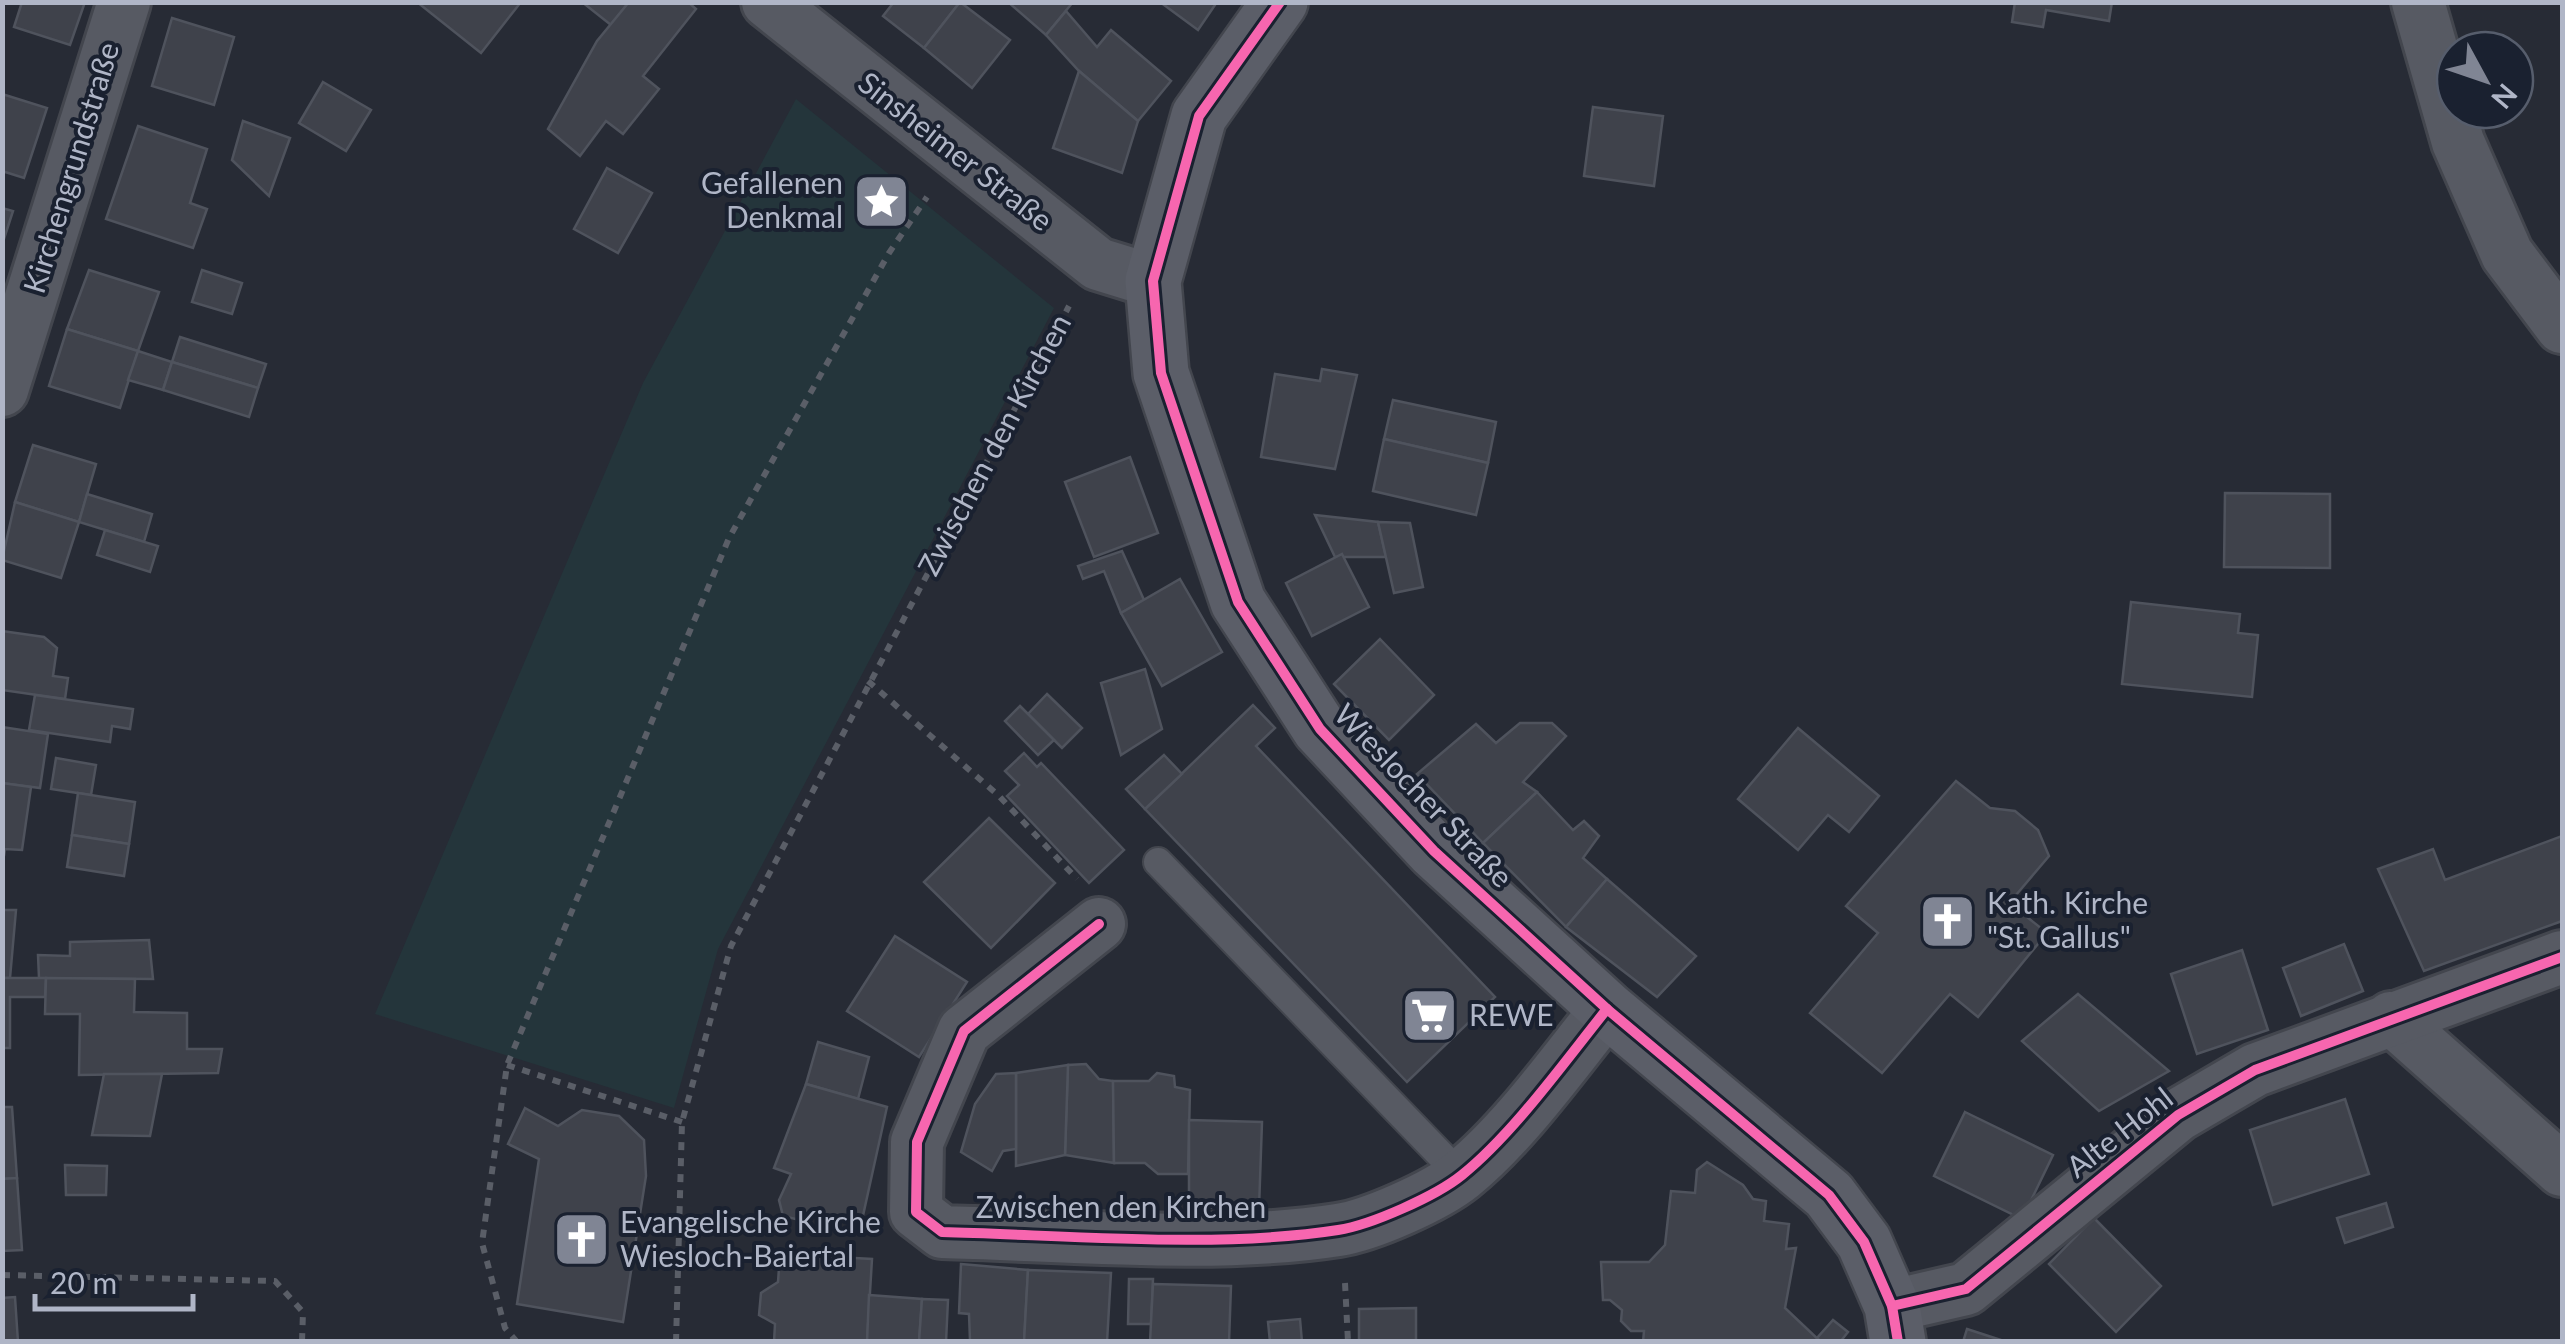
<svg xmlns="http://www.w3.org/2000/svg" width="2565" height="1344" font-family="Lato,sans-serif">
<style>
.green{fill:#24353b}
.building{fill:#3f424b;stroke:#4f535d;stroke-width:2.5}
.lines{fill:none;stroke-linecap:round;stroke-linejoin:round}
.lane-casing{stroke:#43464e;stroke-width:32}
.street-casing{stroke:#43464e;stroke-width:58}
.secondary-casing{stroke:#43464e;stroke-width:60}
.path{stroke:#5a5e67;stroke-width:6;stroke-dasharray:8 8;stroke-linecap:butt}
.lane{stroke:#575a63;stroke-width:28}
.street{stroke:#575a63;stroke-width:52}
.secondary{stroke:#5b5e68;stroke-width:55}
.cycleway-casing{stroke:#1a2130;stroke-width:16}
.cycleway{stroke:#f766af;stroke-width:10}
.labels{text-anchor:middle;stroke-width:8;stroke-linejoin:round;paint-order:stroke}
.street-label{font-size:30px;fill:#b0b6c7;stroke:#1a2130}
.poi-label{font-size:30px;fill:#b0b6c7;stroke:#1a2130;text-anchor:start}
</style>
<rect width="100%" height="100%" fill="#272b35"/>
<path class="green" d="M796,99l258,209 -336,641 -44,159 -299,-94 268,-631z"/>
<g class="building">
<path d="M22,2h63l-15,43 -56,-18z"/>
<path d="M417,2h104l-40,51z"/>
<path d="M582,2h47l-18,23z"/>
<path d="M629,2h59l8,7 -53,67 16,13 -36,45 -17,-13 -26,35 -32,-27 49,-88z"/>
<path d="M894,2h66l-36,46 -41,-32z"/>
<path d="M960,2l50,38 -38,48 -48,-40z"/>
<path d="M1008,2h65l-27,33z"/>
<path d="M1160,2h57l-19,28z"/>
<path d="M2015,2h97l-3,19 -63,-11 -3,17 -31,-5z"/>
<path d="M1066,11l31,36 14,-17 60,51 -33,40 -59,-50 -33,-36z"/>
<path d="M172,18l62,19 -20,68 -62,-19z"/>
<path d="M1079,71l59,50 -16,52 -69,-25z"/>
<path d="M323,82l48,28 -25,41 -47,-28z"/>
<path d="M2,94l45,14 -23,70 -22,-7z"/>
<path d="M1593,107l70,9 -9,70 -70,-10z"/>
<path d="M243,121l47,17 -21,58 -37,-36z"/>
<path d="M138,126l69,23 -17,54 17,6 -14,39 -87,-29z"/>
<path d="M607,168l45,25 -34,60 -44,-24z"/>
<path d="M2,208l11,3 -11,34z"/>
<path d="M89,270l70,22 -21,59 -71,-22z"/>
<path d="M202,270l40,13 -10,31 -40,-12z"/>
<path d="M67,329l71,22 -18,57 -71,-22z"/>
<path d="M180,337l86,27 -8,24 -86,-26z"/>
<path d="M138,351l34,11 -9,28 -35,-10z"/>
<path d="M172,362l86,26 -9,29 -86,-27z"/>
<path d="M1322,369l35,6 -22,94 -74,-12 14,-83 45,7z"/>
<path d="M1393,400l103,22 -8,41 -104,-24z"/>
<path d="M1384,439l104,24 -12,52 -103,-24z"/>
<path d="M33,445l63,19 -17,58 -64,-20z"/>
<path d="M1130,457l28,76 -64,24 -29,-75z"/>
<path d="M2225,493l105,1v74l-106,-1z"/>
<path d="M87,494l65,20 -8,28 -65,-20z"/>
<path d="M15,502l64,20 -18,56 -59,-18z"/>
<path d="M1315,515l63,7 8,35h-51z"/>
<path d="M1378,522l32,1 13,64 -29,6z"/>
<path d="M105,530l53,16 -8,26 -53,-17z"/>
<path d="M1122,551l22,49 -23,13 -17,-42 -21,8 -5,-13z"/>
<path d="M1342,554l27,53 -57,29 -26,-53z"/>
<path d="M1180,579l42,73 -60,34 -41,-73z"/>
<path d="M2131,602l109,12 -2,19 20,2 -6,62 -130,-13z"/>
<path d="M2,631l42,6 13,11 -4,28 15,2 -3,21 -63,-9z"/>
<path d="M1380,639l54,56 -45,45 -55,-56z"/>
<path d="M1145,669l17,60 -41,26 -20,-72z"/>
<path d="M1047,694l35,34 -20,20 -34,-34z"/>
<path d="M35,695l98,14 -3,20 -18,-3 -2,16 -81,-12z"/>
<path d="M1253,705l22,23 -19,18 239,251 -88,85 -262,-273z"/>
<path d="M1020,706l34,34 -16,15 -33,-34z"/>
<path d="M1520,723h32l14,13 -43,46 14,10 -54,51 -66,-69 59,-50 20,19z"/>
<path d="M2,727l46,7 -8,54 -38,-5z"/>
<path d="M1798,728l81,68 -30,36 -21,-17 -30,35 -60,-51z"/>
<path d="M1024,753l13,14 4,-4 83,87 -35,33 -82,-87 12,-11 -14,-14z"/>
<path d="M1164,755l18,19 -37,35 -19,-20z"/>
<path d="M56,758l40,7 -5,30 -40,-6z"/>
<path d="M1956,781l34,27 25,3 23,19 11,26 -33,39 8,6 -7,8 30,24 -69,84 -28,-23 -68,79 -72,-60 68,-80 -32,-27z"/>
<path d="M2,783l29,4 -9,63 -17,-1 -1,7z"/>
<path d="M1537,792l36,38 11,-9 15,15 -16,22 24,21 -41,48 -83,-84z"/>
<path d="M78,793l57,9 -6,42 -57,-9z"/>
<path d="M989,818l66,65 -64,65 -67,-66z"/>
<path d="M72,835l57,9 -5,32 -57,-9z"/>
<path d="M2562,836v85l-138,50 -46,-102 55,-20 12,31z"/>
<path d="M1607,879l89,77 -39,41 -91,-70z"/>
<path d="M2,910h14l-6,68h-8z"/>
<path d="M895,936l72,46 -48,75 -72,-46z"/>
<path d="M149,940l4,39 -114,-1 -1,-23 32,1v-14z"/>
<path d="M2344,944l19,47 -62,25 -18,-48z"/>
<path d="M2242,950l26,80 -71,24 -26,-80z"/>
<path d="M2,978h44l-1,19h-35v51h-8z"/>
<path d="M46,978l89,1 -1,33 53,1v36h35l-4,24 -139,2 1,-61h-35z"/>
<path d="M2078,994l91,77 -70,40 -77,-70z"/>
<path d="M818,1042l51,15 -11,42 -52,-15z"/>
<path d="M1086,1064l13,15 14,2 1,82 -49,-8 3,-90z"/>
<path d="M1068,1065l-3,90 -49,11v-93z"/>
<path d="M1016,1073v76l-13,2 -11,20 -31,-19 14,-48 21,-30z"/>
<path d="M1157,1073l17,3 1,11 15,3 -2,84h-30l-13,-11h-31l-1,-82h36z"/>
<path d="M104,1074h58l-12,62 -58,-1z"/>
<path d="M806,1084l81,23 -25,113 -54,-7 -4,8 -21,-5 -4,-16 12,-26 -17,-6z"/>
<path d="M2345,1099l24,75 -96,31 -23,-75z"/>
<path d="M2,1107h10l5,71 -15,1z"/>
<path d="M525,1108l33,18 24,-16 37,6 25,24 2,36 -23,146 -106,-18 22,-145 -31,-15z"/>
<path d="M1965,1112l88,43 -31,64 -88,-43z"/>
<path d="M1189,1120l73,2 -3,87 -70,-2z"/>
<path d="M1707,1162l36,23 10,14 13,2 -2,20 25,3 -3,25 10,-1 -11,60 36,34h-178l1,-11h-13l-10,-10 1,-11 -12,-10h-7l-2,-38h48l16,-17 6,-54 24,2 2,-23z"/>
<path d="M65,1165l42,1 -1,29h-40z"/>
<path d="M17,1178l5,72 -20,1v-72z"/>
<path d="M2386,1203l7,24 -48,16 -8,-25z"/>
<path d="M2094,1218l67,68 -45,46 -67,-68z"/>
<path d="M780,1254l92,5 -5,83h-93l1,-18 -16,-9 2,-22 17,-11z"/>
<path d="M961,1264l67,6 -4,72 -54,-2 -1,-26 -10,-1z"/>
<path d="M1028,1270l83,3 -4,69h-83z"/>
<path d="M1129,1279h24l-2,45h-23z"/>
<path d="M1153,1284l78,2 -2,56h-79z"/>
<path d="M869,1295l53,4 -3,43h-52z"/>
<path d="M15,1297l3,45h-16v-44z"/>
<path d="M922,1299l26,1 -2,42h-27z"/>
<path d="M1416,1308v34h-57v-33z"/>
<path d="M1300,1319l2,23h-32l-2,-20z"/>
<path d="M1833,1320l15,12 -8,10h-19l-4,-4z"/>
<path d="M1967,1329l40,13h-44z"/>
</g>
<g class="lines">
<defs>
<path id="lane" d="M1158,862l303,314"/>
<g id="street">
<path d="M768,2l330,262 55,17"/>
<path d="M2418,2l40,140 49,112 55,73"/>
<path d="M2,390l122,-388"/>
<path d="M1099,924l-135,107 -47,111 -1,70 26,20c123,3 275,17 396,-2 33,-5 98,-34 124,-55 52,-42 103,-114 145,-166"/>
<path d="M2391,1018l171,152"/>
<path d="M1892,1306l74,-17 212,-174 77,-45 307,-113"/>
</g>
<path id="secondary" d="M1280,2l-81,114 -46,165 8,92 77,229 82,127 114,122 173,158 222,186 35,47 28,64 6,36"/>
</defs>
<use href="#lane" class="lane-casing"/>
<use href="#street" class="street-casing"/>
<use href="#secondary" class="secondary-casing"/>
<g class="path">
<path d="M868,681l131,115 78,83"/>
<path d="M507,1065l175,57"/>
<path d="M2,1275l273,6 28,31 -1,30"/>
<path d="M1345,1283l3,59"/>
<path d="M517,1342l-12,-14 -23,-85 25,-178 222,-527 160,-285 38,-56"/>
<path d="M676,1342l6,-220 49,-176 338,-640"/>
</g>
<use href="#lane" class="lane"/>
<use href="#street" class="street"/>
<use href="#secondary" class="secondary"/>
<defs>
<g id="cycleway">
<path d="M1280,2l-81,114 -46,165 8,92 77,229 82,127 114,122 173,158 222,186 35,47 28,64 6,36"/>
<path d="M1099,924l-135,107 -47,111 -1,70 26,20c123,3 275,17 396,-2 33,-5 98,-34 124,-55 52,-42 103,-114 145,-166"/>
<path d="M1892,1306l74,-17 212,-174 77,-45 307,-113"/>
</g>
</defs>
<use href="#cycleway" class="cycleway-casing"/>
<use href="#cycleway" class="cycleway"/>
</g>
<defs>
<symbol id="sight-square" viewBox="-11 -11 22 22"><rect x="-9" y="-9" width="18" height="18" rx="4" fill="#808594" stroke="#1a2130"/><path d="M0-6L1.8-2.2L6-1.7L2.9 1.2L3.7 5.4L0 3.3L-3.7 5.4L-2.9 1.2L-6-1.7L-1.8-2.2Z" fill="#fff"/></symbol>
<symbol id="church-square" viewBox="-11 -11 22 22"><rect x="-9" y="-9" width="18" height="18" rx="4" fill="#808594" stroke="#1a2130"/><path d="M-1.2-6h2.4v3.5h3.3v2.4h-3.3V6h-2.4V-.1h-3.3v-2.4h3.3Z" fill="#fff"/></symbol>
<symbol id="supermarket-square" viewBox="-11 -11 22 22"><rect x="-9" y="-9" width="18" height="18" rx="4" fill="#808594" stroke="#1a2130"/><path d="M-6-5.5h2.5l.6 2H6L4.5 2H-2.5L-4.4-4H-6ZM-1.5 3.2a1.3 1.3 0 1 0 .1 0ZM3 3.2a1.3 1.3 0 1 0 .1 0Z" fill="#fff"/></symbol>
</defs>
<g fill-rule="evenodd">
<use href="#sight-square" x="850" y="170" width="63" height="63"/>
<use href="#church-square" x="1916" y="890" width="63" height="63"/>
<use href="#supermarket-square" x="1398" y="984" width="63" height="63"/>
<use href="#church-square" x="550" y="1208" width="63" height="63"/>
</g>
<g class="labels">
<g class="street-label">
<text transform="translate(955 152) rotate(38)" y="10">Sinsheimer Straße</text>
<text transform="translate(72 168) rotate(-73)" y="10">Kirchengrundstraße</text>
<text transform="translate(995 445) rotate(-62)" y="10">Zwischen den Kirchen</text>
<text transform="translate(1423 796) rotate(46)" y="10">Wieslocher Straße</text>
<text transform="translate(2120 1133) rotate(-38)" y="10">Alte Hohl</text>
<text x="1121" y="1218">Zwischen den Kirchen</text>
</g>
<g class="poi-label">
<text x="843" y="194" text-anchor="end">Gefallenen<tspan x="843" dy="34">Denkmal</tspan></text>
<text x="1987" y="914">Kath. Kirche<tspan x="1987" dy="34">"St. Gallus"</tspan></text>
<text x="1469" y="1026">REWE</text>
<text x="620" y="1233">Evangelische Kirche<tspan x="620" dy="34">Wiesloch-Baiertal</tspan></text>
</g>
</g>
<rect width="2565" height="1344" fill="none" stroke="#b0b6c7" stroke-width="10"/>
<g transform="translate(2485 80) rotate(130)"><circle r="48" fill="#1a2130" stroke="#565d6c" stroke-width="2.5"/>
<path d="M0-8L18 38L0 25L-18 38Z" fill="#808594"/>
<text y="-15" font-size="28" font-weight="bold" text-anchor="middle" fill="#b0b6c7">N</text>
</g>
<path d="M35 1294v15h158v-15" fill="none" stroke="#b0b6c7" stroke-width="5"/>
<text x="50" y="1294" font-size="30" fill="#b0b6c7" stroke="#1a2130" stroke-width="8" paint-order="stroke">20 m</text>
</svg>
